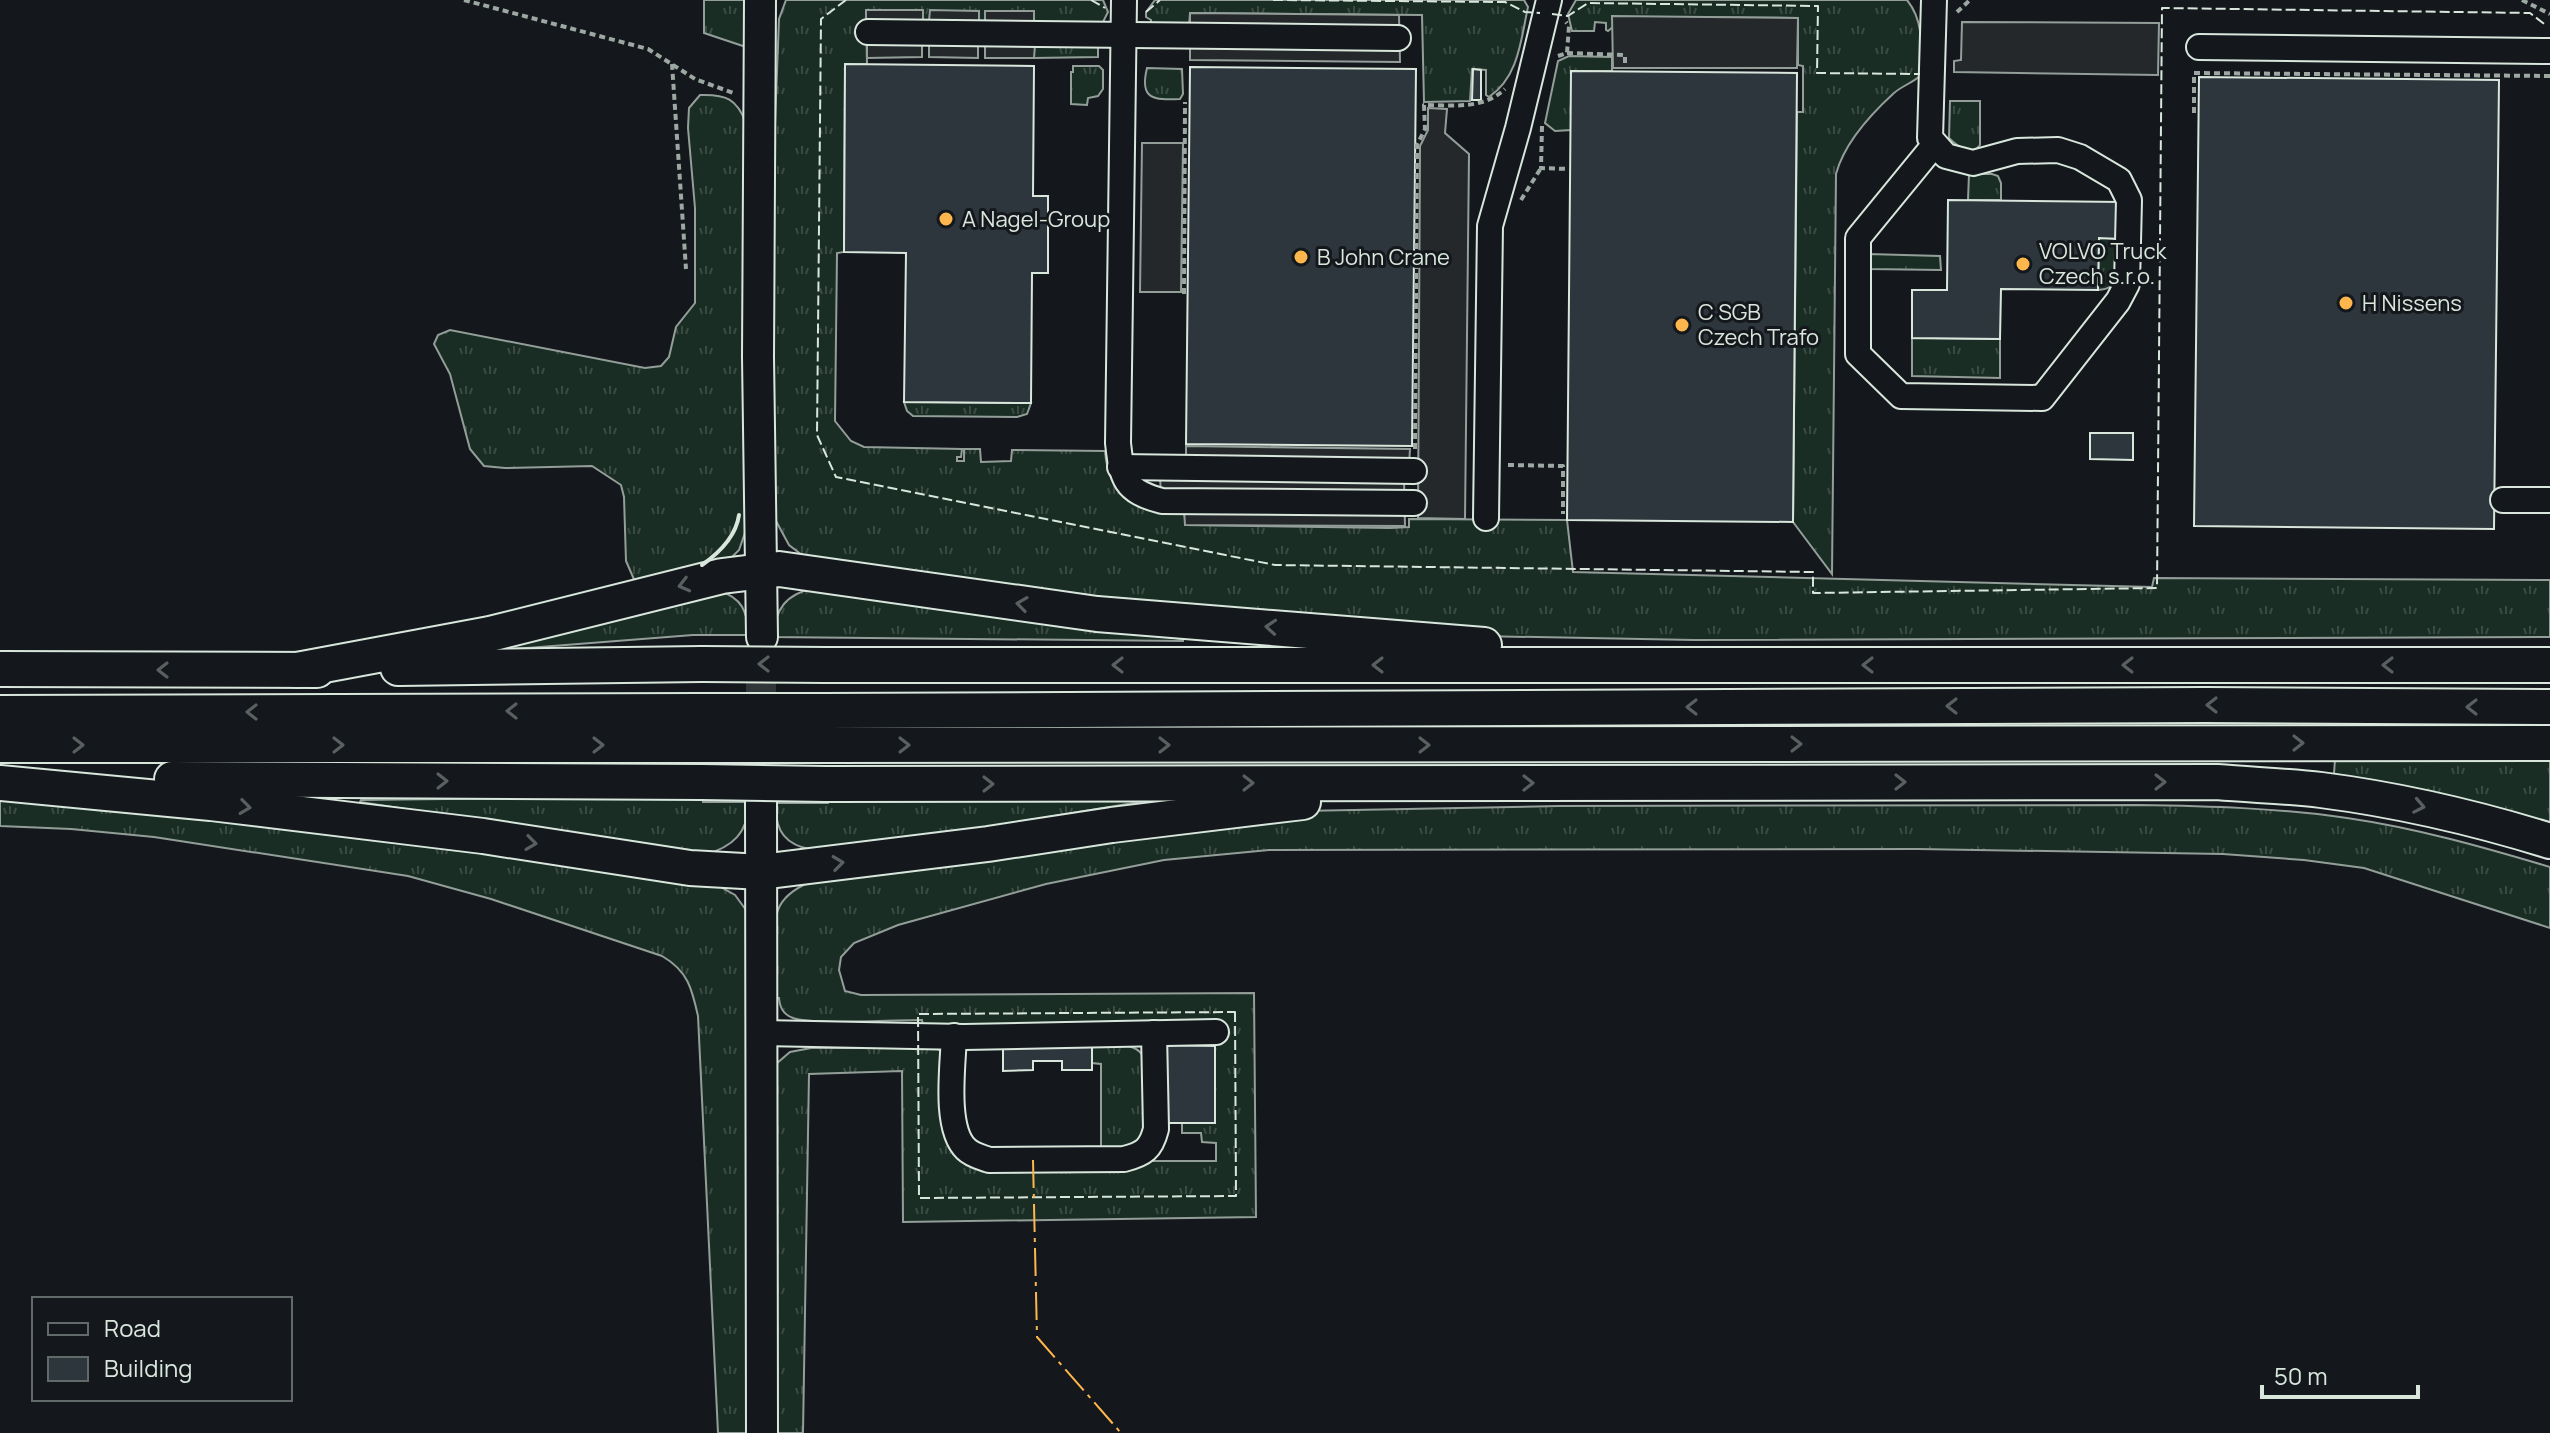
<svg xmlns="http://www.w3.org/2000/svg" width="2550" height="1433" font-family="Manrope,sans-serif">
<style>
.grass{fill:url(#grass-tufts);stroke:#939e99;stroke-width:2}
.parking{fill:#24282b;stroke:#939e99;stroke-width:2}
.building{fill:#2c363c;stroke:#d8e6dc;stroke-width:2}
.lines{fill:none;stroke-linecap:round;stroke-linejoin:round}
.major-tunnel{stroke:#313739;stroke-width:30;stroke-dasharray:30 15;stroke-linecap:butt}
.minor-casing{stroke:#d8e6dc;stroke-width:28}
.major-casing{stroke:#d8e6dc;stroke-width:34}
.highway-casing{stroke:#d8e6dc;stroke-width:38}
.path{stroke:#9da8a2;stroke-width:4;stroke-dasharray:6 4;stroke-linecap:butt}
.minor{stroke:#14181c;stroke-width:24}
.major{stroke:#14181c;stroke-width:30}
.highway{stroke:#14181c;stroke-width:34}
.highway-bridge-casing{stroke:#d8e6dc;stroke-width:38;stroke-linecap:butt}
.highway-bridge{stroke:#14181c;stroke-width:34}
.fence{stroke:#d8e6dc;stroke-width:2;stroke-dasharray:10 4;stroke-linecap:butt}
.wall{stroke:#d8e6dc;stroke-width:4}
.power{stroke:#ffb74d;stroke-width:2;stroke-dasharray:28 6 4 6;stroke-linecap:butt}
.oneway{stroke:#59605f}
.poi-dot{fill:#ffb74d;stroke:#14181c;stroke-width:3}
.labels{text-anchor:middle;stroke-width:6;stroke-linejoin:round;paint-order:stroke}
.poi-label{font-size:22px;fill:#d8e6dc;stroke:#14181c;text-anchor:start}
</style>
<defs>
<pattern id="grass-tufts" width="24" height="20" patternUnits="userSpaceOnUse" patternTransform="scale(2)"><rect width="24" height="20" fill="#1a2d24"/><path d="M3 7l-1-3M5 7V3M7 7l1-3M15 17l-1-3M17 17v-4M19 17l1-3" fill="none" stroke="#3b4b43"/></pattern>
</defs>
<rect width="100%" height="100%" fill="#14181c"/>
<g class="grass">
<path d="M704,0h40l2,47 -42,-14z"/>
<path d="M786,0h317l5,12 -6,12 -68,1v-13l-48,-1 -1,11h-6v-11l-56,11 -1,-12h-56l1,54 -22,1 -1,187 -7,1 -2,168 16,20 13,6 98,2 -1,8h-4v4h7v-12h16l1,13 30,-1 1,-11 93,1c4,52 34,57 79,60l2,14 204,3 19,-1v-8l158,1 6,52 579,15 2,-9 396,2v57l-856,3 -216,-4 -385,-35 -291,-46 -13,-10 -13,-24 -4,-53 -2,-213 9,-236z"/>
<path d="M1155,0h369l4,7c-7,32 -9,70 -39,90l-3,-2v-25l-14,-1 -2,32 -46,1 -2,-87 -232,-2 -1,13h-38v-6l-5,-3v-5z"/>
<path d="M1576,0h331c18,22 14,49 13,76 -8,7 -18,10 -26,17 -23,21 -50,51 -58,81l-4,400 -39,-52 4,-410h6v-46l-5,-1v-47l-137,-1 -48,10 -5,4 -2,-1v-7l-11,-1 -1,9h-22l-4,-17z"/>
<path d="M1034,45h64v12l-64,1z"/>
<path d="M1569,56l43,1v14h-41v59l-16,1 -10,-8 13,-62z"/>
<path d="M1073,66h26l4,4v19l-5,7 -10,2 -1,7 -16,-1v-32h2z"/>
<path d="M1147,68l35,1 1,25 -3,5c-26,1 -41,1 -33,-31z"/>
<path d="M700,95c26,-1 37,4 46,28l1,404 -8,23 -9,9 -94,25 -10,-23 -2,-64 -3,-12 -29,-19 -87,2 -21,-2 -14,-17 -20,-75 -16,-30 4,-9 12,-5 195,38 16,-2 8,-9 7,-30 19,-24v-95l-7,-80 1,-20z"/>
<path d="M1950,101h30v44c-9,12 -23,1 -31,-7z"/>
<path d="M1969,174h23l6,2 3,7v17h-33z"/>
<path d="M2099,238l24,1c-1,21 3,50 -25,51z"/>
<path d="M1868,254l72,2 1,14 -72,-1z"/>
<path d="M1912,338l88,1v39l-88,-2z"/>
<path d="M904,402l127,1 -4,11 -10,3 -104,-1 -6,-5z"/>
<path d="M815,588l256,38 112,13v2l-411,-4c4,-28 13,-43 43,-49z"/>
<path d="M719,591c24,7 27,20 31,44h-57l-190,15 6,-11z"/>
<path d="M2335,759h215v66l-138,-37 -78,-14z"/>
<path d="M702,796l1,6h46c-1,31 -16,45 -45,53l-344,-53 1,-2z"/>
<path d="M0,798l110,3 607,84 18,10 11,15 6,523h-34l-20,-417c-6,-27 -10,-45 -36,-60l-171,-57 -83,-23 -254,-39 -83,-8 -71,-3z"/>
<path d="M830,798h334l-324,53c-21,1 -55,-1 -62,-27 -2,-6 -1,-14 -2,-21h52z"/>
<path d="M2138,805c70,1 140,3 209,13 69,10 136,29 203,49v61l-186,-60 -60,-8 -81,-6 -305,-5 -649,1 -105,10 -118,24 -148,41 -44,18 -13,14 -2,13 6,21 16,4 393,-2 2,224 -353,5 -1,-151 -93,3 -6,359h-30l3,-369 14,-12 21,-4h125l6,4 16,94 180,15h78v-18l-14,-1 -1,-9h-19v-11h33l-1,-98 -291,1 -1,-5c-24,0 -113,5 -129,-2 -10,-4 -13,-10 -14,-20h-6c1,-20 -2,-70 5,-88 5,-14 18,-22 32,-28l490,-71 259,-5z"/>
<path d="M1092,1045c17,1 42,-5 51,11v80l-5,10 -37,6v-88l-9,-1z"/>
</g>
<g class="parking">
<path d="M866,10h57v12l6,-1 1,-11 49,1v11h6v-11h49v14l-168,-1z"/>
<path d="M1190,13l209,2 1,47 -210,-2z"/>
<path d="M1612,16l186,2 -1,50h-184z"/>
<path d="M1962,22l197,1 -1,52 -204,-3v-11l7,-1z"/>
<path d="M867,43l168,2 -1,13h-49v-12l-4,-2 -3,2v12l-49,-1v-11l-4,-3 -3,3v11l-55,1z"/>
<path d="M1428,108l19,1 -2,24 24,21 -4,365 -47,-1 2,-372 8,-16z"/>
<path d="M1142,143h41l-2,149h-41z"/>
<path d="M1186,446l224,3 -1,16 -223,-3z"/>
<path d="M1160,478l244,2 1,46 -220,-1 -2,-32h-22z"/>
</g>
<g class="building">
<path d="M845,64l189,2 -1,130h15v77h-16l-1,130 -127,-1 2,-149 -62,-1z"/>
<path d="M1190,67l226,2 -4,377 -226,-2z"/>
<path d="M1473,69l8,1v30h-9z"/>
<path d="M1571,71l226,2 -4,449 -226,-2z"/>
<path d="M2199,77l300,3 -5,449 -300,-3z"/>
<path d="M1948,200l174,2 -1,37 -22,-1 -1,52 -97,-1 -1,50 -88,-1v-48h35z"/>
<path d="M2090,433h43v27l-43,-1z"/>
<path d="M1092,1045v25h-30v-9h-29v9l-30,1v-25z"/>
<path d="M1166,1045l49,1v77h-49z"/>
</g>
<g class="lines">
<path class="major-tunnel" d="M761,802v-159"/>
<defs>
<g id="minor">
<path d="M1124,0l-6,443c4,36 6,48 44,58l252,2"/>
<path d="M1934,0l-4,138 16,18 27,7 44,-12 41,-1 22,7 39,23 10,20 -2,84 -9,17 -76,97 -141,-2 -43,-42v-116l77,-94"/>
<path d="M868,32l530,6"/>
<path d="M2199,47l351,4"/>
<path d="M1120,467l294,4"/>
<path d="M2503,500h47"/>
<path d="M1486,518l4,-292 28,-98 31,-128"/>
<path d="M761,1033l203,4 252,-5"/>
<path d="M954,1036c-1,29 -10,92 12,113 6,6 15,8 23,11l135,-1c20,-5 27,-10 32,-30l-2,-96"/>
</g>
<g id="major">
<path d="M760,0l-2,357 4,280"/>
<path d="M761,802l1,631"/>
</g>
<g id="highway">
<path d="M826,665h1724"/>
<path d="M398,668l304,-4"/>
<path d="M0,669l317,1"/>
<path d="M297,670l193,-36 232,-58 57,-7 318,45 387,31"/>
<path d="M826,711l1379,-6 345,2"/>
<path d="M0,713l702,-2"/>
<path d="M0,745h702"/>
<path d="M826,745l1724,-2"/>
<path d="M172,779l530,3"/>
<path d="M0,783l211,20 272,33 207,32 71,4 227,-28 124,-19 191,-23"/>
<path d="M826,784l1391,-2c35,3 70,4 104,8 78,10 155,28 229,51"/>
</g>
</defs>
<use href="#minor" class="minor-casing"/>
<use href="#major" class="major-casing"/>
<use href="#highway" class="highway-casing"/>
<g class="path">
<path d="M464,0l184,49 47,30 41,15"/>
<path d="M2522,0l28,14"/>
<path d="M1957,12l13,-12"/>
<path d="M1567,53l58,2v11"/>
<path d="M1558,56l9,-3 2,-27 -3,-4"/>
<path d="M672,64l14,205"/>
<path d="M2194,113v-40l356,3"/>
<path d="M1542,126l-1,42 28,1"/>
<path d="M1521,200l20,-32"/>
<path d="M1184,294l1,-192"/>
<path d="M1415,449l2,-304 8,-16 -1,-24c28,0 59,5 81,-16"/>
<path d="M1508,465l55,1v48"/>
</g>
<use href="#minor" class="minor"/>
<use href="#major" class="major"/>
<use href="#highway" class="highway"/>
<defs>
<g id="highway-bridge">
<path d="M702,664l124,1"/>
<path d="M702,711h124"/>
<path d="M702,745h124"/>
<path d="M702,782l124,2"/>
</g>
</defs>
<use href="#highway-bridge" class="highway-bridge-casing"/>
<use href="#highway-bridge" class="highway-bridge"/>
<g class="fence">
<path d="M846,0l-25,19 -4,416 19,42 439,88 538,7v21l344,-5 5,-580 368,5 17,13"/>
<path d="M1091,0l14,8"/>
<path d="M1273,0l232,2 20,10 15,1"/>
<path d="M1146,12l14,-12"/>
<path d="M1552,14l16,2 20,-13 230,3 -1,67 103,1"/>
<path d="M1235,1012l1,184 -317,2 -1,-184z"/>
</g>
<path class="wall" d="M702,565c17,-12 34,-29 37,-50"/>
<path class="power" d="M1033,1160l4,177 84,96"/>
</g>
<defs><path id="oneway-chevron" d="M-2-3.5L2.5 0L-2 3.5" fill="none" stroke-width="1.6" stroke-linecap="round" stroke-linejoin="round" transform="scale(2)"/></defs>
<g class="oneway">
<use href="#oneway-chevron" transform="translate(684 585) rotate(166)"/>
<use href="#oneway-chevron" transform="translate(1022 604) rotate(-172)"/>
<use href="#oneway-chevron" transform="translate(1271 627) rotate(-176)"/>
<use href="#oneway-chevron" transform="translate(764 664) rotate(-180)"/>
<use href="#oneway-chevron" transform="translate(1118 665) rotate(-180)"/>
<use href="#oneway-chevron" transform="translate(1378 665) rotate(-180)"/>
<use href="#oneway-chevron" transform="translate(1868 665) rotate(-180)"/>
<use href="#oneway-chevron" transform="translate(2128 665) rotate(-180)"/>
<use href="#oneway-chevron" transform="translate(2388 665) rotate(180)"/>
<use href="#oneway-chevron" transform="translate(163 670) rotate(-180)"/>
<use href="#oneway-chevron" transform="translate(2212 705) rotate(-180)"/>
<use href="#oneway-chevron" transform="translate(1952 706) rotate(180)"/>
<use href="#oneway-chevron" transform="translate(1692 707) rotate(180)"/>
<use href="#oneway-chevron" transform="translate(2472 707) rotate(-180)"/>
<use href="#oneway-chevron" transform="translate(512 711) rotate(180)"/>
<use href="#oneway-chevron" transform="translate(252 712) rotate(180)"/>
<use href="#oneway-chevron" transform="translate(2298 743)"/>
<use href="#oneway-chevron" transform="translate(1796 744)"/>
<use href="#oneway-chevron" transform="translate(78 745)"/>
<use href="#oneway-chevron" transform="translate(338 745)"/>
<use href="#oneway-chevron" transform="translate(598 745)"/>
<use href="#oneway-chevron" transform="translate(904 745)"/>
<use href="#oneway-chevron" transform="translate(1164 745)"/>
<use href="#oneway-chevron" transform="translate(1424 745)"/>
<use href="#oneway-chevron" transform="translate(442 781)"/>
<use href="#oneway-chevron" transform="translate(1900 782)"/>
<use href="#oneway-chevron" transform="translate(2160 782)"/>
<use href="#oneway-chevron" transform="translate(1248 783)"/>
<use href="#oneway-chevron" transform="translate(1528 783)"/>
<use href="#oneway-chevron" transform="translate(988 784)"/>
<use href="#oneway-chevron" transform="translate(2419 806) rotate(11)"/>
<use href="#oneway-chevron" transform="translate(245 807) rotate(7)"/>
<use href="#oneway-chevron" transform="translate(531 843) rotate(8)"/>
<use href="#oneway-chevron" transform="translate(838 863) rotate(-7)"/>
</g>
<g class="poi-dot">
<circle cx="946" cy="219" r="8"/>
<circle cx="1301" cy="257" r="8"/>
<circle cx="2023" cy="264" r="8"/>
<circle cx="2346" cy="303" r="8"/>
<circle cx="1682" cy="325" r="8"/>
</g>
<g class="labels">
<g class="poi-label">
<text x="962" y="227">A Nagel-Group</text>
<text x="2039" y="259">VOLVO Truck<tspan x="2039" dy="25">Czech s.r.o.</tspan></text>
<text x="1317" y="265">B John Crane</text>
<text x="2362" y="311">H Nissens</text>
<text x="1698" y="320">C SGB<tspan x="1698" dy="25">Czech Trafo</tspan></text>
</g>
</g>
<rect x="32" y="1297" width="260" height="104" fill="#14181c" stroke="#626a69" stroke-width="2"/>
<rect x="48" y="1323" width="40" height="12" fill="#14181c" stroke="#626a69" stroke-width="2"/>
<text x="104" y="1337" font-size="24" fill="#d8e6dc">Road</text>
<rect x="48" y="1357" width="40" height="24" fill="#2c363c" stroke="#626a69" stroke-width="2"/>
<text x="104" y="1377" font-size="24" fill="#d8e6dc">Building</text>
<path d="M2262 1385v12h156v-12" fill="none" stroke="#d8e6dc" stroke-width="4"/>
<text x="2274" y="1385" font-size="24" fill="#d8e6dc" stroke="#14181c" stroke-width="6" paint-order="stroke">50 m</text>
</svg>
